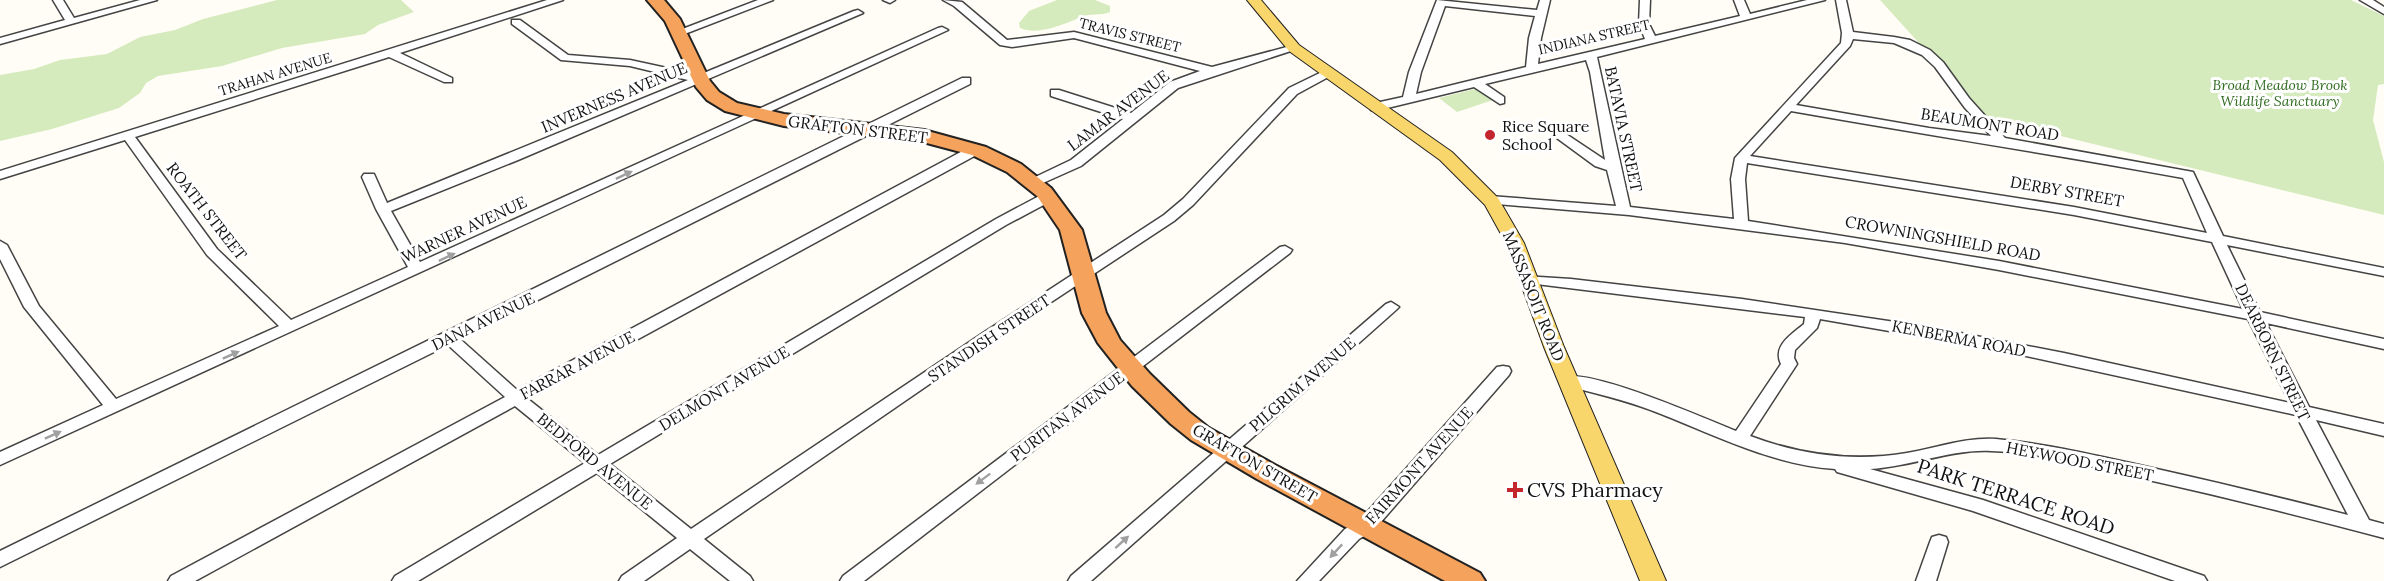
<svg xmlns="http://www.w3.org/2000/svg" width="2384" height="581" font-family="Lora,serif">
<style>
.green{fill:#d5ebbd}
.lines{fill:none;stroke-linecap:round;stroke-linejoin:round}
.minor-casing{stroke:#444;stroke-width:3}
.major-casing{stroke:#222;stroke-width:2}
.highway-casing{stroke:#222;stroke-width:4}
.minor{fill:#fff;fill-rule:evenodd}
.major{fill:#f9d66b;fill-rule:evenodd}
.highway{fill:#f5a25d;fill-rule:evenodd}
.oneway{fill:#a0a0a0}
.poi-dot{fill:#c4262e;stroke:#fff;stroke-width:2}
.labels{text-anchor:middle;stroke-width:6;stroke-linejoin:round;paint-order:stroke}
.far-street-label{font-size:14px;fill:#111;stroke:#fff}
.far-park-label{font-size:14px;font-style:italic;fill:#2f6b1f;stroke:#fff}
.street-label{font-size:16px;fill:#111;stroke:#fff}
.poi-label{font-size:16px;fill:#111;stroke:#fff;text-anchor:start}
.near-poi-label{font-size:20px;fill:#111;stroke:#fff;text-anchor:start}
.near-street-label{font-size:20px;fill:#111;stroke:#fff}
</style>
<rect width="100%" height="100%" fill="#fffdf5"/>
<g class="green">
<path d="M277,0h124l13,12 -36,13 -13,9 -83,14 -60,18 -64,10 -12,7 -6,10 -21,15 -67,21 -52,12v-66l34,-6 26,-9 47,-6 33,-17 35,-7 28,-11z"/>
<path d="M1057,0h38l15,6v6c-9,4 -20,1 -29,5 -17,7 -42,19 -61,11l-1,-5 10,-12z"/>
<path d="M1880,0h471l33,16v68l-6,1 -5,35 11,42v53l-397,-97z"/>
<path d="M1475,89l18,11 -36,12 -18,-14z"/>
</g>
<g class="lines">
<defs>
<g id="minor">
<path d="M53,0h10l11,18 66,-18h17l-157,44v-6l65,-18z"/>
<path d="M547,0h16l-163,53 52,25v4h-8l-55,-25 -254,80 82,112 74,71 117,-53 -32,-58 -14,-32 2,-3h10l13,29 301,-123 -58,-14 -69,-6 -49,-36v-4h8l48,35 62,5 69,15 155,-64 4,-1 5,3 -345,147 -127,51 29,51 518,-234 4,-1 6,3 -948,435v-13l103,-47 -79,-98 -24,-48v-18l7,4 32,61 77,93 163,-73 -72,-71 -82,-115 -125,39v-8z"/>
<path d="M758,0h15l-91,35 -4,1 -6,-3z"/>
<path d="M883,0h12l-5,3z"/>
<path d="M943,0l19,2 45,38 67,-8 138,35 82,-22 6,3 -122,40 -97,78 -47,21 -7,-4 2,-3 42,-20 52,-41 -72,-23v-6h8l72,23 39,-31 30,-11 -126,-33 -62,9 -12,-2 -46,-39z"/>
<path d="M1437,0l100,10 3,-10h10l-9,38 -3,26 107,-25 -6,-15 1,-24h10l-1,24 6,12 85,-20 -6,-16h10l6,14 57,-14h18l-228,57 33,150 104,12 -3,-40 4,-21 106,-115 1,-10 -6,-33h10l7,32 41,5 16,3 20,10 13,12 26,36 36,40 188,34 30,64 161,32v8l-157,-31 33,67 124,27v10l-118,-26 43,84 75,17v12l-68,-16 53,100 15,4v14c-79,-21 -159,-41 -240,-59 -49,-12 -101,-26 -153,-28 -41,-2 -80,16 -121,18l113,31 221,76 3,5h-32l-202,-70 -136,-39 -2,-3c-63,-4 -122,-35 -179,-57 -31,-12 -61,-19 -93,-27l-2,-4 2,-4c30,-8 140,41 173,54l45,-67c-9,-18 11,-30 23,-40l1,-7 -277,-34 -5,-1 -2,-3 2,-3 48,3 171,20 193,29 129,25 226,50 -42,-84 -249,-49 -154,-27 -216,-28 -144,-12 -2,-3 7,-4 126,10 -9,-36 -12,-4 -45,-33 2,-3h8l45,30 -15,-88 -4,-12 -101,24 19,13v6l-4,1 -26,-17 -99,24 -4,-1v-6l32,-7 6,-25zM1445,6l90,10 -6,22 -3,29 -110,27 5,-22zM1853,39l41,4 28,12 13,12 30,41 26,28 -62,-8 -133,-23 54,-59zM1791,111c130,23 261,43 392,67l24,55 -133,-26 -324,-51zM1747,163l327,52 138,27 31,67 -244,-48 -251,-40 -3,-42zM1820,319l179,31 297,65 52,100c-66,-17 -133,-33 -200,-48 -50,-11 -100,-23 -152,-28 -31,-2 -59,9 -89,14 -54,9 -106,2 -157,-17l47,-72 -3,-6 1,-8 22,-22z"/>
<path d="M2360,0h13l11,7v7z"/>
<path d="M1328,69l6,4 -2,2 -35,19 -104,111 -19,16 -179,118 -291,200 46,37 3,5h-23l-40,-32 -46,32h-25l3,-5 55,-38 -80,-65 -179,108h-26l3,-5 190,-113 -70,-57 -320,175h-27l3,-5 334,-179 -57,-52 -448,222v-16l962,-473h8v6l-510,255 57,51 453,-243h10l1,3 -1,3 -452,246 70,56 398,-236 47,-25h10l2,3 -2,3 -47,25 -396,239 81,65 292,-196 181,-118 19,-16 106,-111z"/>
<path d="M1285,246l7,4 -2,3 -426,328h-24l3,-5 437,-329z"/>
<path d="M1391,302l8,5 -3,3 -305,271h-23l3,-5 315,-272z"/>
<path d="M1503,366l6,1 2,4 -2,4 -135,155 -15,9 -40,42h-22l48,-52 15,-9 137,-153z"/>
<path d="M1939,535l7,2 2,5 -12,39h-20l14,-39 2,-5z"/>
</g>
<path id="major" d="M1247,0h14l38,45 153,107 46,46 26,45 40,104 102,234h-26l-96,-234 -38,-104 -21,-38 -45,-45 -151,-109z"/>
<path id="highway" d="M647,0h17l16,19 30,62 9,11 18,11 47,11 140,16 62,17 35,17 30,24 31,42 24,83 14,27 30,34 39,38 20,16 66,37 205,108 5,8h-40l-188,-102 -66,-39 -20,-16 -39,-38 -34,-43 -16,-30 -22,-83 -23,-34 -30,-24 -35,-17 -49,-13 -139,-16 -59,-15 -18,-11 -11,-13 -31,-66z"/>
</defs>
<use href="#minor" class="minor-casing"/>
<use href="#major" class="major-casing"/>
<use href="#highway" class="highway-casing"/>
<use href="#minor" class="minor"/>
<use href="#major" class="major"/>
<use href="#highway" class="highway"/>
</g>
<defs><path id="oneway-solid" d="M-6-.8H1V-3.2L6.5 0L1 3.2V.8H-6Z" transform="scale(1.5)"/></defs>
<g class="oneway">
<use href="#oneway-solid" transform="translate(624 175) rotate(-25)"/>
<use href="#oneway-solid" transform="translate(447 257) rotate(-25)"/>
<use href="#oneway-solid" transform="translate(231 355) rotate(-24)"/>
<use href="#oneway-solid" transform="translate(53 435) rotate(-24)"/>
<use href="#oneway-solid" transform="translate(983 479) rotate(143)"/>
<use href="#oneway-solid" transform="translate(1122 542) rotate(-42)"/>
<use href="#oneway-solid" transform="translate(1336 551) rotate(133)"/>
</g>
<g class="poi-dot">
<circle cx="1490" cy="135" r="6"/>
<path d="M1512 481h6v6h6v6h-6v6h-6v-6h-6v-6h6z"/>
</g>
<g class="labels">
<g class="far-street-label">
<text transform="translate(1130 35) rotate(14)" y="5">TRAVIS STREET</text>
<text transform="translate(1594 37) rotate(-13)" y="5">INDIANA STREET</text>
<text transform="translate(275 74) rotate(-17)" y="5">TRAHAN AVENUE</text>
</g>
<g class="far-park-label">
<text x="2280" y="90">Broad Meadow Brook<tspan x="2280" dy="16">Wildlife Sanctuary</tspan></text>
</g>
<g class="street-label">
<text transform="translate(614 97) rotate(-23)" y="6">INVERNESS AVENUE</text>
<text transform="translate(1118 110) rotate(-37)" y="6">LAMAR AVENUE</text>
<text transform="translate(1990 124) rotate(9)" y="6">BEAUMONT ROAD</text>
<text transform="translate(858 129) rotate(7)" y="6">GRAFTON STREET</text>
<text transform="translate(1624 129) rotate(78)" y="6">BATAVIA STREET</text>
<text transform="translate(2067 191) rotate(10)" y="6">DERBY STREET</text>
<text transform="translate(207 211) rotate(52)" y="6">ROATH STREET</text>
<text transform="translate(464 229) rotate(-25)" y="6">WARNER AVENUE</text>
<text transform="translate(1943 238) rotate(10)" y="6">CROWNINGSHIELD ROAD</text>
<text transform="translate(1534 296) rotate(68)" y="6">MASSASOIT ROAD</text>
<text transform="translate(483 321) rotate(-26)" y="6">DANA AVENUE</text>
<text transform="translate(989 338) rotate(-34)" y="6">STANDISH STREET</text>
<text transform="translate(1959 338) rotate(11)" y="6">KENBERMA ROAD</text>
<text transform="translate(2273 352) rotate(64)" y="6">DEARBORN STREET</text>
<text transform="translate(577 365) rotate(-28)" y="6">FARRAR AVENUE</text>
<text transform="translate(1302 384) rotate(-41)" y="6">PILGRIM AVENUE</text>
<text transform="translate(724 388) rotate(-31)" y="6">DELMONT AVENUE</text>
<text transform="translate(1067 416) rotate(-37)" y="6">PURITAN AVENUE</text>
<text transform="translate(595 461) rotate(39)" y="6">BEDFORD AVENUE</text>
<text transform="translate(2080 461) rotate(11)" y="6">HEYWOOD STREET</text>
<text transform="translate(1255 463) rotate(30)" y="6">GRAFTON STREET</text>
<text transform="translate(1419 465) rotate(-48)" y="6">FAIRMONT AVENUE</text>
</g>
<g class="poi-label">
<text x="1502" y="132">Rice Square<tspan x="1502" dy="18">School</tspan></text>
</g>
<g class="near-poi-label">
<text x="1527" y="497">CVS Pharmacy</text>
</g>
<g class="near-street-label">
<text transform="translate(2016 497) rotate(18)" y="7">PARK TERRACE ROAD</text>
</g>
</g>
</svg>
